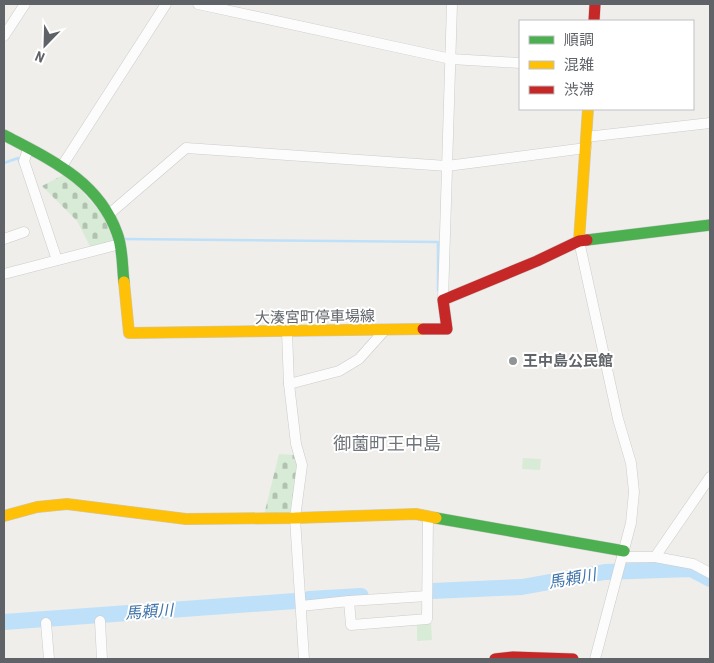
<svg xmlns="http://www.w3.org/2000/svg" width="714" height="663" font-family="'Roboto Condensed','Noto Sans JP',sans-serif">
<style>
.green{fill:#d8ebd6}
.cemetery{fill:url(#cemetery-stones)}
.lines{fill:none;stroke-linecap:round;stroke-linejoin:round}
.stream{stroke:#bfe0f9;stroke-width:2.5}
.river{stroke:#bfe0f9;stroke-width:16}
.street-casing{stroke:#cbcccc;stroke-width:11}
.fast-casing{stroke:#cacacb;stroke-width:12}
.slow-casing{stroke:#cacacb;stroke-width:12}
.jam-casing{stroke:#cacacb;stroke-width:12}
.street{stroke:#fdfcfc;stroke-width:10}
.fast{stroke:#4caf50;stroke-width:11}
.slow{stroke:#ffc107;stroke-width:11}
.jam{stroke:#c62828;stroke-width:11}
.poi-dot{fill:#919496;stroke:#fff;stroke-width:2}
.labels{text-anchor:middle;stroke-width:4;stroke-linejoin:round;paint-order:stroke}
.street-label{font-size:15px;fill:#5f6368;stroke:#fff}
.poi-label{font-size:15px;font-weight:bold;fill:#5f6368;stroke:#fff;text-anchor:start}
.water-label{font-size:16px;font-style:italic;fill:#4174aa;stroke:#fff}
.quarter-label{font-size:18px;fill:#70757a;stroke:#fff}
</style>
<defs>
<pattern id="cemetery-stones" width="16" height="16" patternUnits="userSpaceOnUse" patternTransform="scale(1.25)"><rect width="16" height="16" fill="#d8ebd6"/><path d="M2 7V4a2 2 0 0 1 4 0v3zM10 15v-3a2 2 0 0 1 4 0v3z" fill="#b2c2b1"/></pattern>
</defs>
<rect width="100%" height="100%" fill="#efeeea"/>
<g class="green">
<path d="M523,458l18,1 -1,11 -18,-1z"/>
<path d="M431,622l1,18 -15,1v-18z"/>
</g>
<g class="cemetery">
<path d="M63,175l6,2 34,38 10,25 -2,3 -20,5 -14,-27 -35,-35z"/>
<path d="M279,454l15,1 6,13 -8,47h-28z"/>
</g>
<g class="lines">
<g class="stream">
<path d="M4,163l14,-5 2,5"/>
<path d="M125,239l313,3v48"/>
</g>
<g class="river">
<path d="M432,591l90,-4 83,-15 86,-3 19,10"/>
<path d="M309,599l52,-3"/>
<path d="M4,622l291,-21"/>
</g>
<defs>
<g id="street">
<path d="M198,4l253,55 69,4"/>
<path d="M4,36l21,-32"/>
<path d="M586,137l124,-14"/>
<path d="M28,149l-4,12 33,99"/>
<path d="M62,166l104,-162"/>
<path d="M108,215l78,-67 261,18 139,-18"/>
<path d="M4,239l20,-7"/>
<path d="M579,241l39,178 13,44 3,29 -3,31 -36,136"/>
<path d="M4,274l116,-30"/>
<path d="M443,300l9,-296"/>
<path d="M287,332l2,52 7,60 6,21 -7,53 9,141"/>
<path d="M289,384l50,-13 20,-12 25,-28"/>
<path d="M710,477l-55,80 38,7 17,9"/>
<path d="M622,557h33"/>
<path d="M349,601l78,-5"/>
<path d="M301,606l48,-5 2,24 76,-6 1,-103"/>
<path d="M100,621l2,38"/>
<path d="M46,623l3,36"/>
</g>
<g id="fast">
<path d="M4,135c45,24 94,45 113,98 6,15 5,33 7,49"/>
<path d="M587,240l123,-15"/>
<path d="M436,518l188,33"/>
</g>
<g id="slow">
<path d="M579,241l9,-132"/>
<path d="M124,282l5,51 294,-4"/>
<path d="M4,516l33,-9 30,-3 119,15 109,-1 121,-4 20,4"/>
</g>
<g id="jam">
<path d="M594,21l1,-17"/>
<path d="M423,329h24l-4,-29 94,-39 42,-20 8,-1"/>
<path d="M495,659l18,-2 60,2"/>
</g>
</defs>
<use href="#street" class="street-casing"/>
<use href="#fast" class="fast-casing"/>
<use href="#slow" class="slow-casing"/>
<use href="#jam" class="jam-casing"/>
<use href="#street" class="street"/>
<use href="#fast" class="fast"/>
<use href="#slow" class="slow"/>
<use href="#jam" class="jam"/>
</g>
<circle class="poi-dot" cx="513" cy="361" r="5"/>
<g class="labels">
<g class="street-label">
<text transform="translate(315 317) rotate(-1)" y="5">大湊宮町停車場線</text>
</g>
<g class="poi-label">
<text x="523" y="366">王中島公民館</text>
</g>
<g class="water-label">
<text transform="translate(572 578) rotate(-10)" y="6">馬頼川</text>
<text transform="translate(149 611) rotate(-4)" y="6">馬頼川</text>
</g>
<g class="quarter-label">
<text x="387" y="450">御薗町王中島</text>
</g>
</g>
<rect width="714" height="663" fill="none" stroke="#5f6368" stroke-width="10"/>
<rect x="519" y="20" width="175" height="90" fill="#ffffff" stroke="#bfc1c3"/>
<rect x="529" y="36" width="25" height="8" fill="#4caf50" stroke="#bfc1c3"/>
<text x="564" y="45" font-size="15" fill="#5f6368">順調</text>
<rect x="529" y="61" width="25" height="8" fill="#ffc107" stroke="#bfc1c3"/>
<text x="564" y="70" font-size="15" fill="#5f6368">混雑</text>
<rect x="529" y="86" width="25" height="8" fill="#c62828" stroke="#bfc1c3"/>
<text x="564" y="95" font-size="15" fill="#5f6368">渋滞</text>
<g transform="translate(45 45) rotate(203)" stroke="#ffffff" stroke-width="4" paint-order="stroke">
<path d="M0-4L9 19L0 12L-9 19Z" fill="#5f6368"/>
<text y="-8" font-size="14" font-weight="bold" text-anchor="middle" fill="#5f6368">N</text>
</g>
</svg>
